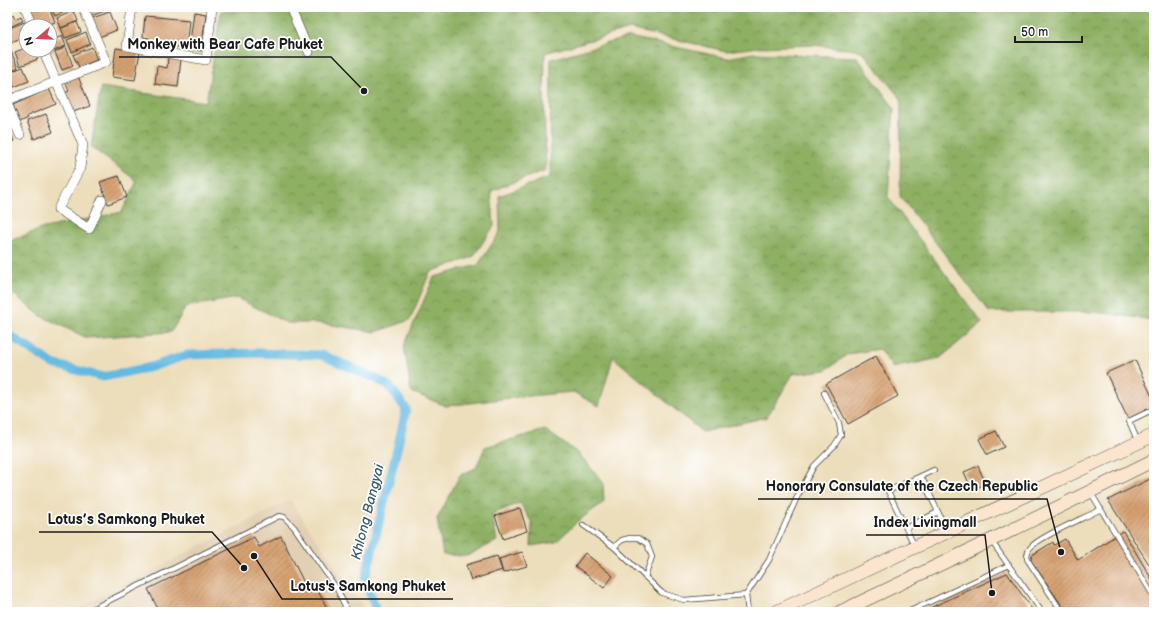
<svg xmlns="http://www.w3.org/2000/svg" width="1161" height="619" font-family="'Balsamiq Sans',sans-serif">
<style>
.built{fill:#e3d0b4}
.forest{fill:url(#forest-crowns);stroke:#556640}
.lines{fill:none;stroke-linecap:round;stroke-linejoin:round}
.canal{stroke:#64b9e1;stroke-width:9}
.building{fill:url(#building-hatch)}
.lane-casing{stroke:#3b3934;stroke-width:6}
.street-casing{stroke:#3b3934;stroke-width:10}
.secondary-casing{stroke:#3b3934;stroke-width:14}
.lane{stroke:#fff;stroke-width:4.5}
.street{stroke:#fff;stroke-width:9}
.secondary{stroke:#fce5cf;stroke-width:13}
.labels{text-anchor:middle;stroke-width:3.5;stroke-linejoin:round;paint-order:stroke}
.water-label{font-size:14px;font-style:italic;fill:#395b6b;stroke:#fff}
.leader{fill:none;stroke:#1c1c1c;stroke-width:1.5}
.callout-dot{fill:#1c1c1c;stroke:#fff;stroke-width:1.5}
.callout-label{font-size:14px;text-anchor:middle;font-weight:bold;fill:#1c1c1c;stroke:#fff;stroke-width:3.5;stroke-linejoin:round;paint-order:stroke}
</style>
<defs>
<pattern id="forest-crowns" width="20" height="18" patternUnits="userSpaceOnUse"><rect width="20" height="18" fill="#8eb064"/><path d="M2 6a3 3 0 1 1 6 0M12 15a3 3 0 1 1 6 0" fill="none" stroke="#738e52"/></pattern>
<pattern id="building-hatch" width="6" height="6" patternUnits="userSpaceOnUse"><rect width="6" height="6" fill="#d6a171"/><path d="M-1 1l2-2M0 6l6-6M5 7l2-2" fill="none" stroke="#ad825c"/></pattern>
</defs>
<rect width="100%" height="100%" fill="#fff"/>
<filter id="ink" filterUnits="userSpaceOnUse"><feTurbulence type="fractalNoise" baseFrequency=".025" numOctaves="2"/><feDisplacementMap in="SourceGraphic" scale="8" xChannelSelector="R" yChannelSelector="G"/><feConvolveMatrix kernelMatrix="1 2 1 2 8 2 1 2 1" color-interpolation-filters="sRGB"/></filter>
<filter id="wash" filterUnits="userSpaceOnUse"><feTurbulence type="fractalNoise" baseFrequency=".012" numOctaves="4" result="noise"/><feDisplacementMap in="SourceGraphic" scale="16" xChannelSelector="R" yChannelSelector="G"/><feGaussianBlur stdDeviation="0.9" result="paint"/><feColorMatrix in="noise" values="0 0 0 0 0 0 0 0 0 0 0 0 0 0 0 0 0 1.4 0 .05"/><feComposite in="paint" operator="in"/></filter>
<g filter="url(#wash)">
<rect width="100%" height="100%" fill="#eddebb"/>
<path class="built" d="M290,500l76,112h-295z"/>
<g class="forest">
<path d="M277,7h877v313l-59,-8h-106l-89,-116 1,-97 -39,-48 -48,-6 -55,2 -33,4 -96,-22 -85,24 -1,44 2,73 -55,21 3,35 -21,31 -43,15 -20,48 -34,12 -57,-9h-32l-50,-25 -51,9 -15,25 -84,6 -46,-22 -34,-27v-47l37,-14 78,-16 15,-31 -46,-34 10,-60 105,15 15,-91h55z"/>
<path d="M629,37l98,21 27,-5 103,4 37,51 -6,89 94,126 -42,35 -47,10 -14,-19 -31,5 -22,16 -33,4 -26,43 -65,15 -89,-75 -14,49 -26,-14 -55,5 -72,9 -35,-14 -7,-46 30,-69 44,-12 22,-33 -1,-36 51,-19 1,-118z"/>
<path d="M545,430l34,24 24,28 1,20 -26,19 -22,21 -25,4 1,-23 -12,-20 -28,11 5,27 -30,15 -24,-1 -6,-36 23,-44 16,-7 9,-21z"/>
</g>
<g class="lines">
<path class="canal" d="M7,334l46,30 50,13 48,-10 36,-12 69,-2 66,2 53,23 15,9 16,22 -7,32 -34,139 12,32"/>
</g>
<g id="blocks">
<g class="building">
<path d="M28,7h21l6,15 -10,4h-2l-1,-3 -6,3z"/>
<path d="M51,7h24l-20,9z"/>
<path d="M88,7h21l1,2 -19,7z"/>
<path d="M74,11l4,10 -17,7 -4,-10z"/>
<path d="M110,12l7,18 -18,7 -7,-19z"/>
<path d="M194,12l12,2 -5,37 -12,-2z"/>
<path d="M13,14l2,5 6,-3 2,5 -16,7v-11z"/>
<path d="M145,16l44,4 -3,28 -34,-4 -3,-6 -6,-1z"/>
<path d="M25,22l1,14 -17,7 -2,-6v-8z"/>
<path d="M77,22l4,10 -16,6 -4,-10z"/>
<path d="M86,32l4,12 -18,8 -5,-12z"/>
<path d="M62,36l4,10 -18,7 -2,-3h4v-9z"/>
<path d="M66,47l7,19 -11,4 -7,-18z"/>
<path d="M92,47l5,13 -18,7 -6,-12z"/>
<path d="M26,48v2h8l4,9 -18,7 -5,-14z"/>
<path d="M116,48l24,4 -5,28 -23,-3z"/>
<path d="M10,49l8,19 -11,5v-23z"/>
<path d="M168,57l13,2 -3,28 -23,-3 2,-18 10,2z"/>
<path d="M23,67l6,14 -18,7 -4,-10v-5z"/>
<path d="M78,76l12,30 -17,6 -10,-18 6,-3 -4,-10z"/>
<path d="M49,89l7,15 -29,12 1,2 -8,4 -7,-17z"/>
<path d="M46,114l7,18 -19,7 -7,-18z"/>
<path d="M7,123l7,18 -7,3z"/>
<path d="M119,176l8,21 -19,7 -8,-22z"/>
<path d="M876,356l22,40 -50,28 -22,-40z"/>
<path d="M1135,360l19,41v5l-26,13 -22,-46z"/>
<path d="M996,431l8,16 -17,8 -8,-16z"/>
<path d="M978,466l8,18 -14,6 -8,-18z"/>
<path d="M1154,477v95l-46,-72z"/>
<path d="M520,508l7,23 -24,8 -8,-23z"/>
<path d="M1123,531l31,52v29h-88l-35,-52 1,-5 21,-13 1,3 11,-6 13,21z"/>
<path d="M281,536l28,57 8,-4 12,23h-173l3,-1 -11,-22 106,-52 5,10z"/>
<path d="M522,552l5,14 -24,7 -4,-14z"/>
<path d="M585,553l28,23 -9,12 -29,-22z"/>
<path d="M497,556l5,14 -31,10 -5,-15z"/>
<path d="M1007,573l27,39h-113z"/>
</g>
</g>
</g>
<g filter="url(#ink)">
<use href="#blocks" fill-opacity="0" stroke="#3b3934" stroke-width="1"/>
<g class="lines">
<defs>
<g id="lane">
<path d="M1138,442l-9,-21 25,-12"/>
<path d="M921,476l13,-6"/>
<path d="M1091,493l63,104"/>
<path d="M583,525l31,22 48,46 22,7 62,-5 2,17"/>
<path d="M906,528l32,-16"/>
<path d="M992,542l50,70"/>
<path d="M914,545l-26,-54 33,-15 26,55"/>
<path d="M614,547l8,-7 8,-2h8l9,6 5,13 -7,20"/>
<path d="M746,595l23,-35 29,-65 16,-29 20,-20 7,-11 -2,-12 -15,-30"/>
<path d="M86,612l193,-96 5,1 10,10 43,62 11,23"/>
<path d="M908,612l101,-47"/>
<path d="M1062,612l-35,-53c0,-4 0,-8 3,-11 8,-11 57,-31 71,-39"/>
</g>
<g id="street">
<path d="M25,7l8,19"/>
<path d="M132,7l-5,39 79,14 6,-53"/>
<path d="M290,7l19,45"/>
<path d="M43,50l40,95 -3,23 -22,41 31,20 13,-29"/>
<path d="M7,101l99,-39 -23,-55"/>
<path d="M7,103l13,32"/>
</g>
<g id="secondary">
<path d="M776,612l378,-177"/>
<path d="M840,612l166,-79 148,-73"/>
</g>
</defs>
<use href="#lane" class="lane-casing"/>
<use href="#street" class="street-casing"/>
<use href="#secondary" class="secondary-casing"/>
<use href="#lane" class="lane"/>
<use href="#street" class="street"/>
<use href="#secondary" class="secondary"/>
</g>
</g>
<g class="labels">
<g class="water-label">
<text transform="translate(367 512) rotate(-76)" y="5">Khlong Bangyai</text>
</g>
</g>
<path class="leader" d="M364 91L331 57H119M1061 552L1047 499H758M244 568L212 532H39M992 593L985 535H866M254 556L282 599H453"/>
<g class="callout-dot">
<circle cx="364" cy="91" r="4"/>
<circle cx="1061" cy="552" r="4"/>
<circle cx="244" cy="568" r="4"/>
<circle cx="992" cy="593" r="4"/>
<circle cx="254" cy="556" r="4"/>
</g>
<g class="callout-label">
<text x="225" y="49">Monkey with Bear Cafe Phuket</text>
<text x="902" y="491">Honorary Consulate of the Czech Republic</text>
<text x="126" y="524">Lotus’s Samkong Phuket</text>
<text x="925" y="527">Index Livingmall</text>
<text x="368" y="591">Lotus's Samkong Phuket</text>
</g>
<rect width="1161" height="619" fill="none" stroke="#fff" stroke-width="24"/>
<g transform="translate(38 38) rotate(251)"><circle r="19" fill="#ffffff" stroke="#a4a4a4"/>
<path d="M0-3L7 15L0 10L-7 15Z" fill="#d1495b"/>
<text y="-6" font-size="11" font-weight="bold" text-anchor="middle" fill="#1c1c1c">N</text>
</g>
<path d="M1015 36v6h67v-6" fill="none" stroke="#1c1c1c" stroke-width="2"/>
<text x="1021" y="36" font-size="12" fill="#1c1c1c" stroke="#ffffff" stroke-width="3" paint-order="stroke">50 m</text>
</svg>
